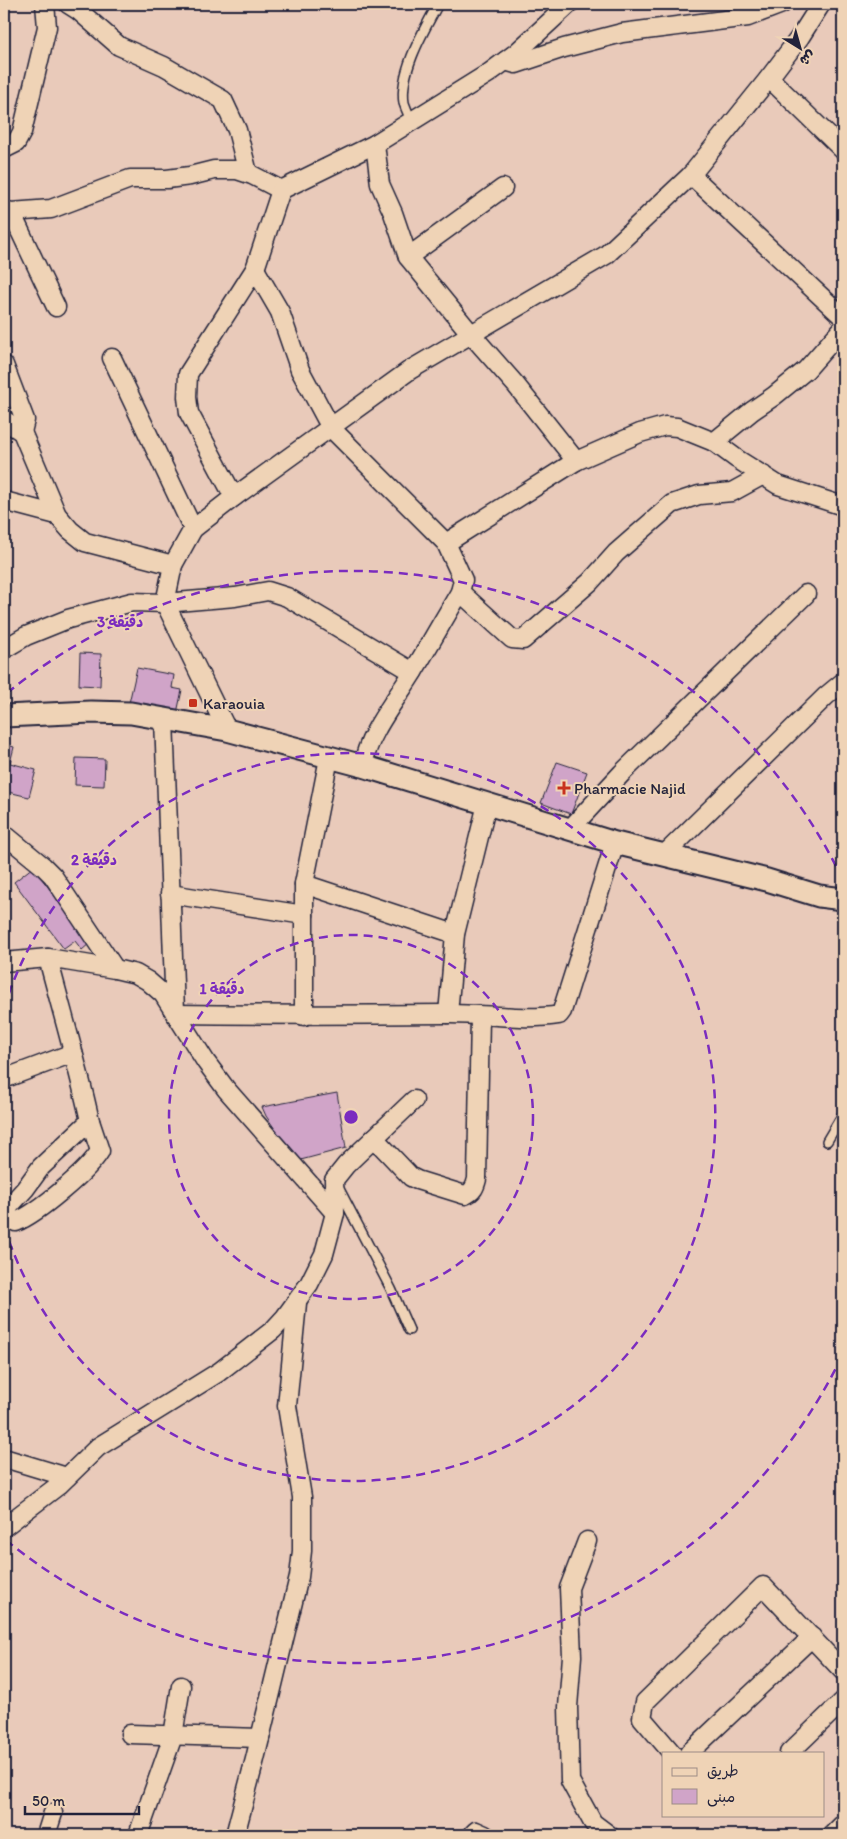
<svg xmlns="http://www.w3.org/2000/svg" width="847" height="1839" font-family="Itim,'Playpen Sans Arabic',sans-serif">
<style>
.building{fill:#d0a4c8;stroke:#22223b}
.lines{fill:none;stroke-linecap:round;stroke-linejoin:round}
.service-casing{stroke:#22223b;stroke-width:12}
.minor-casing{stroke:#22223b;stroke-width:21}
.tertiary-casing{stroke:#22223b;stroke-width:25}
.service{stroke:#efd3b6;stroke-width:9}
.minor{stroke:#efd3b6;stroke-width:18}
.tertiary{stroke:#efd3b6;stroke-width:21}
.ring{fill:none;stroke:#7b2cbf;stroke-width:2.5;stroke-dasharray:9 6}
.poi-dot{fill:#c8321e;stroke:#efd3b6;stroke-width:2}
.labels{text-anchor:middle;stroke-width:4;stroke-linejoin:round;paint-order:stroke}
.poi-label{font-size:16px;fill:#22223b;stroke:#efd3b6;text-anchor:start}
.centre{fill:#7b2cbf;stroke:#efd3b6;stroke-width:2.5}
.ring-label{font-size:15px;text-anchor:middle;font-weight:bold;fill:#7b2cbf;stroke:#efd3b6;stroke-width:4;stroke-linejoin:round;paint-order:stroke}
</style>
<rect width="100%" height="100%" fill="#e9caba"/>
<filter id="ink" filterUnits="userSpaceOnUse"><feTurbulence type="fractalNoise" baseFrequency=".02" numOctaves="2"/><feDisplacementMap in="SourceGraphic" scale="10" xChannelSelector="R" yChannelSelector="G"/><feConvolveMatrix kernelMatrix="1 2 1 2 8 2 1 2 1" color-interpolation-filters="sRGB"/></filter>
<g filter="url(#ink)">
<g class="building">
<path d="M80,653l21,1 -1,32 -21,-1z"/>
<path d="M137,668l37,7 -2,13 10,2 -5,23 -48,-10z"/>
<path d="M4,744l10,3 -4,16 26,7 -7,27 -25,-6z"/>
<path d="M76,758l29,1 -1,27 -29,-1z"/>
<path d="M557,762l30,10 -16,42 -30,-11z"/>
<path d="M33,867l57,76 -8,7 -7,-9 -11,8 -50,-67z"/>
<path d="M337,1093l9,55 -49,13 -31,-45 -4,-9z"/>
</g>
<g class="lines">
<defs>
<g id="service">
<path d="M411,121c-2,-6 -5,-12 -7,-18 -5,-31 20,-73 34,-99"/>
<path d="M827,1141l16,-27"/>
<path d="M339,1189l52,100 18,41"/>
</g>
<g id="minor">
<path d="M68,4l11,7 40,35 45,20 59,34 14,30 11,43"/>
<path d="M505,61l11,3 48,-16 58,-15 126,-16 34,-13"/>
<path d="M769,78l74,72"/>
<path d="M375,144l5,40 13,29 15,44 63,77 44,50 61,77"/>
<path d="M4,149l12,-6 6,-11 25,-105 -2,-23"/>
<path d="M691,175l152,142"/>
<path d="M4,210l7,2 40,-3 79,-30h37l23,-3 24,-6h23l15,5 29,15 94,-46 114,-71 27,-20 53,-49"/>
<path d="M11,212l45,95"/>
<path d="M408,257l95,-69"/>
<path d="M255,269l25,43 20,58 31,58 115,115 17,37 -3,12c-16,27 -31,54 -47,80 -17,28 -46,63 -50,94"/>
<path d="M112,358l81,171"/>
<path d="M4,365l21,55 -3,12"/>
<path d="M4,420l18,12 35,83 13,15 15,12 88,23"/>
<path d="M714,442l38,-31 22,-15 32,-26 37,-42"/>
<path d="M234,497l-45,-84 -2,-16 1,-23 67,-105 26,-79"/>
<path d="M4,501l53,14"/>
<path d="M446,543l130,-82 64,-28 25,-7 12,1 37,15 23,17 41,26 65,21"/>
<path d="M460,592l52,47 11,1 67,-58 26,-29 56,-49 27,-9 33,-3 31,-17"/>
<path d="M4,649l22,-13 42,-17 64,-17 33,1 70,-6 33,-6 19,6 126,75"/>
<path d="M164,719l11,292"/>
<path d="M227,730l-62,-127 8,-38 20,-36 41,-32 176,-127 196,-115 85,-80 78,-97 31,-41 21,-33"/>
<path d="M571,828l51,-55 184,-179"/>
<path d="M4,834l39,32 10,10 62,93"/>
<path d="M664,855l162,-159 17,-14"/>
<path d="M304,884l151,50"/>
<path d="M170,894l134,21"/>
<path d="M4,962l44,-4 67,11 21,5 12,7 15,13 43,68 20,27 109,124"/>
<path d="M175,1014c90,1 180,1 270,0 36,-1 79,7 114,1l3,-4 53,-168"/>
<path d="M448,1014l7,-80 32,-130"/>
<path d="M304,1016v-132l25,-126"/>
<path d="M6,1078l67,-25"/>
<path d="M374,1138l37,39 6,3 48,15c8,-3 10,-8 12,-16l3,-163"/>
<path d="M4,1212l21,-23 16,-22 49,-46c-12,-55 -28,-109 -42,-163"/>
<path d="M4,1213l12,9c22,-9 72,-51 84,-71l-10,-30"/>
<path d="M4,1458l63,19"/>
<path d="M4,1527l55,-42 39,-38 121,-75 54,-42 12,-13 24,-33 15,-30 11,-41 -1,-33 12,-15 68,-65"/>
<path d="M587,1541l-18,47 3,68 -4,51 2,74 23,42 16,12"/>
<path d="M130,1734l130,4"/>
<path d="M672,1753l-30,-35 3,-16 118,-116 80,85"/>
<path d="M689,1753l123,-116"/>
<path d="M789,1753l54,-52"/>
<path d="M46,1835l7,-22"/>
<path d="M138,1835l35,-99 8,-50"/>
<path d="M235,1835l20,-76 44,-182 3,-26v-54l-15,-91 10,-103"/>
<path d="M472,1835l4,-4 9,4"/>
<path d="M832,1835l11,-11"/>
</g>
<path id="tertiary" d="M4,716l87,-4 40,1 96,17 136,36 252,77 152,37 52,16 24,3"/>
</defs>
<use href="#service" class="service-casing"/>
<use href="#minor" class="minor-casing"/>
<use href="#tertiary" class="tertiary-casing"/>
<use href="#service" class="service"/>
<use href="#minor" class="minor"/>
<use href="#tertiary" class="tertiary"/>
</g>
</g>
<g class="ring">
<circle cx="351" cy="1117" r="182"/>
<path d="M4 1008A364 364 0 1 1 4 1226"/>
<path d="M842 1356A546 546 0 0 1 7 1541M7 693A546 546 0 0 1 842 878"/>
</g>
<g class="poi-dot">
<rect x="188" y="698" width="10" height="10" rx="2.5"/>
<path d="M561.5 780.5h5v5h5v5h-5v5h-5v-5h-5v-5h5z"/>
</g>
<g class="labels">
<g class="poi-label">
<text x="203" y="709">Karaouia</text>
<text x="574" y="794">Pharmacie Najid</text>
</g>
</g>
<circle cx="351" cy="1117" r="8" class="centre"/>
<g class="ring-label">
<text x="120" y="627">3 دقيقة</text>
<text x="94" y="865">2 دقيقة</text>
<text x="222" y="994">1 دقيقة</text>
</g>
<rect width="847" height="1839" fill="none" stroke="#efd3b6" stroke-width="20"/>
<rect x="10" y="10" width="827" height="1819" fill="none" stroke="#22223b" stroke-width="2" filter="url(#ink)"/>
<rect x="662" y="1752" width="162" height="65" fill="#efd3b6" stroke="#9d8c85"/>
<rect x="672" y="1768" width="25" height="8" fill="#efd3b6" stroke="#9d8c85"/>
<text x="707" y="1776" font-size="15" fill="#22223b">طريق</text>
<rect x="672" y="1789" width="25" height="15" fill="#d0a4c8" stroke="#9d8c85"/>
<text x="707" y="1802" font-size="15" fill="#22223b">مبنى</text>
<g transform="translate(800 48) rotate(143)" stroke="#efd3b6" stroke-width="4" paint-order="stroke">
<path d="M0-4L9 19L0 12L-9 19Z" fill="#22223b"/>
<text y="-8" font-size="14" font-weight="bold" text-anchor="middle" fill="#22223b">ش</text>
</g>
<path d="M25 1806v8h114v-8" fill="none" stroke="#22223b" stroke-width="2.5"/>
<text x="32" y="1806" font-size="15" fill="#22223b" stroke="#efd3b6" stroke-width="4" paint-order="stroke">50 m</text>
</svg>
